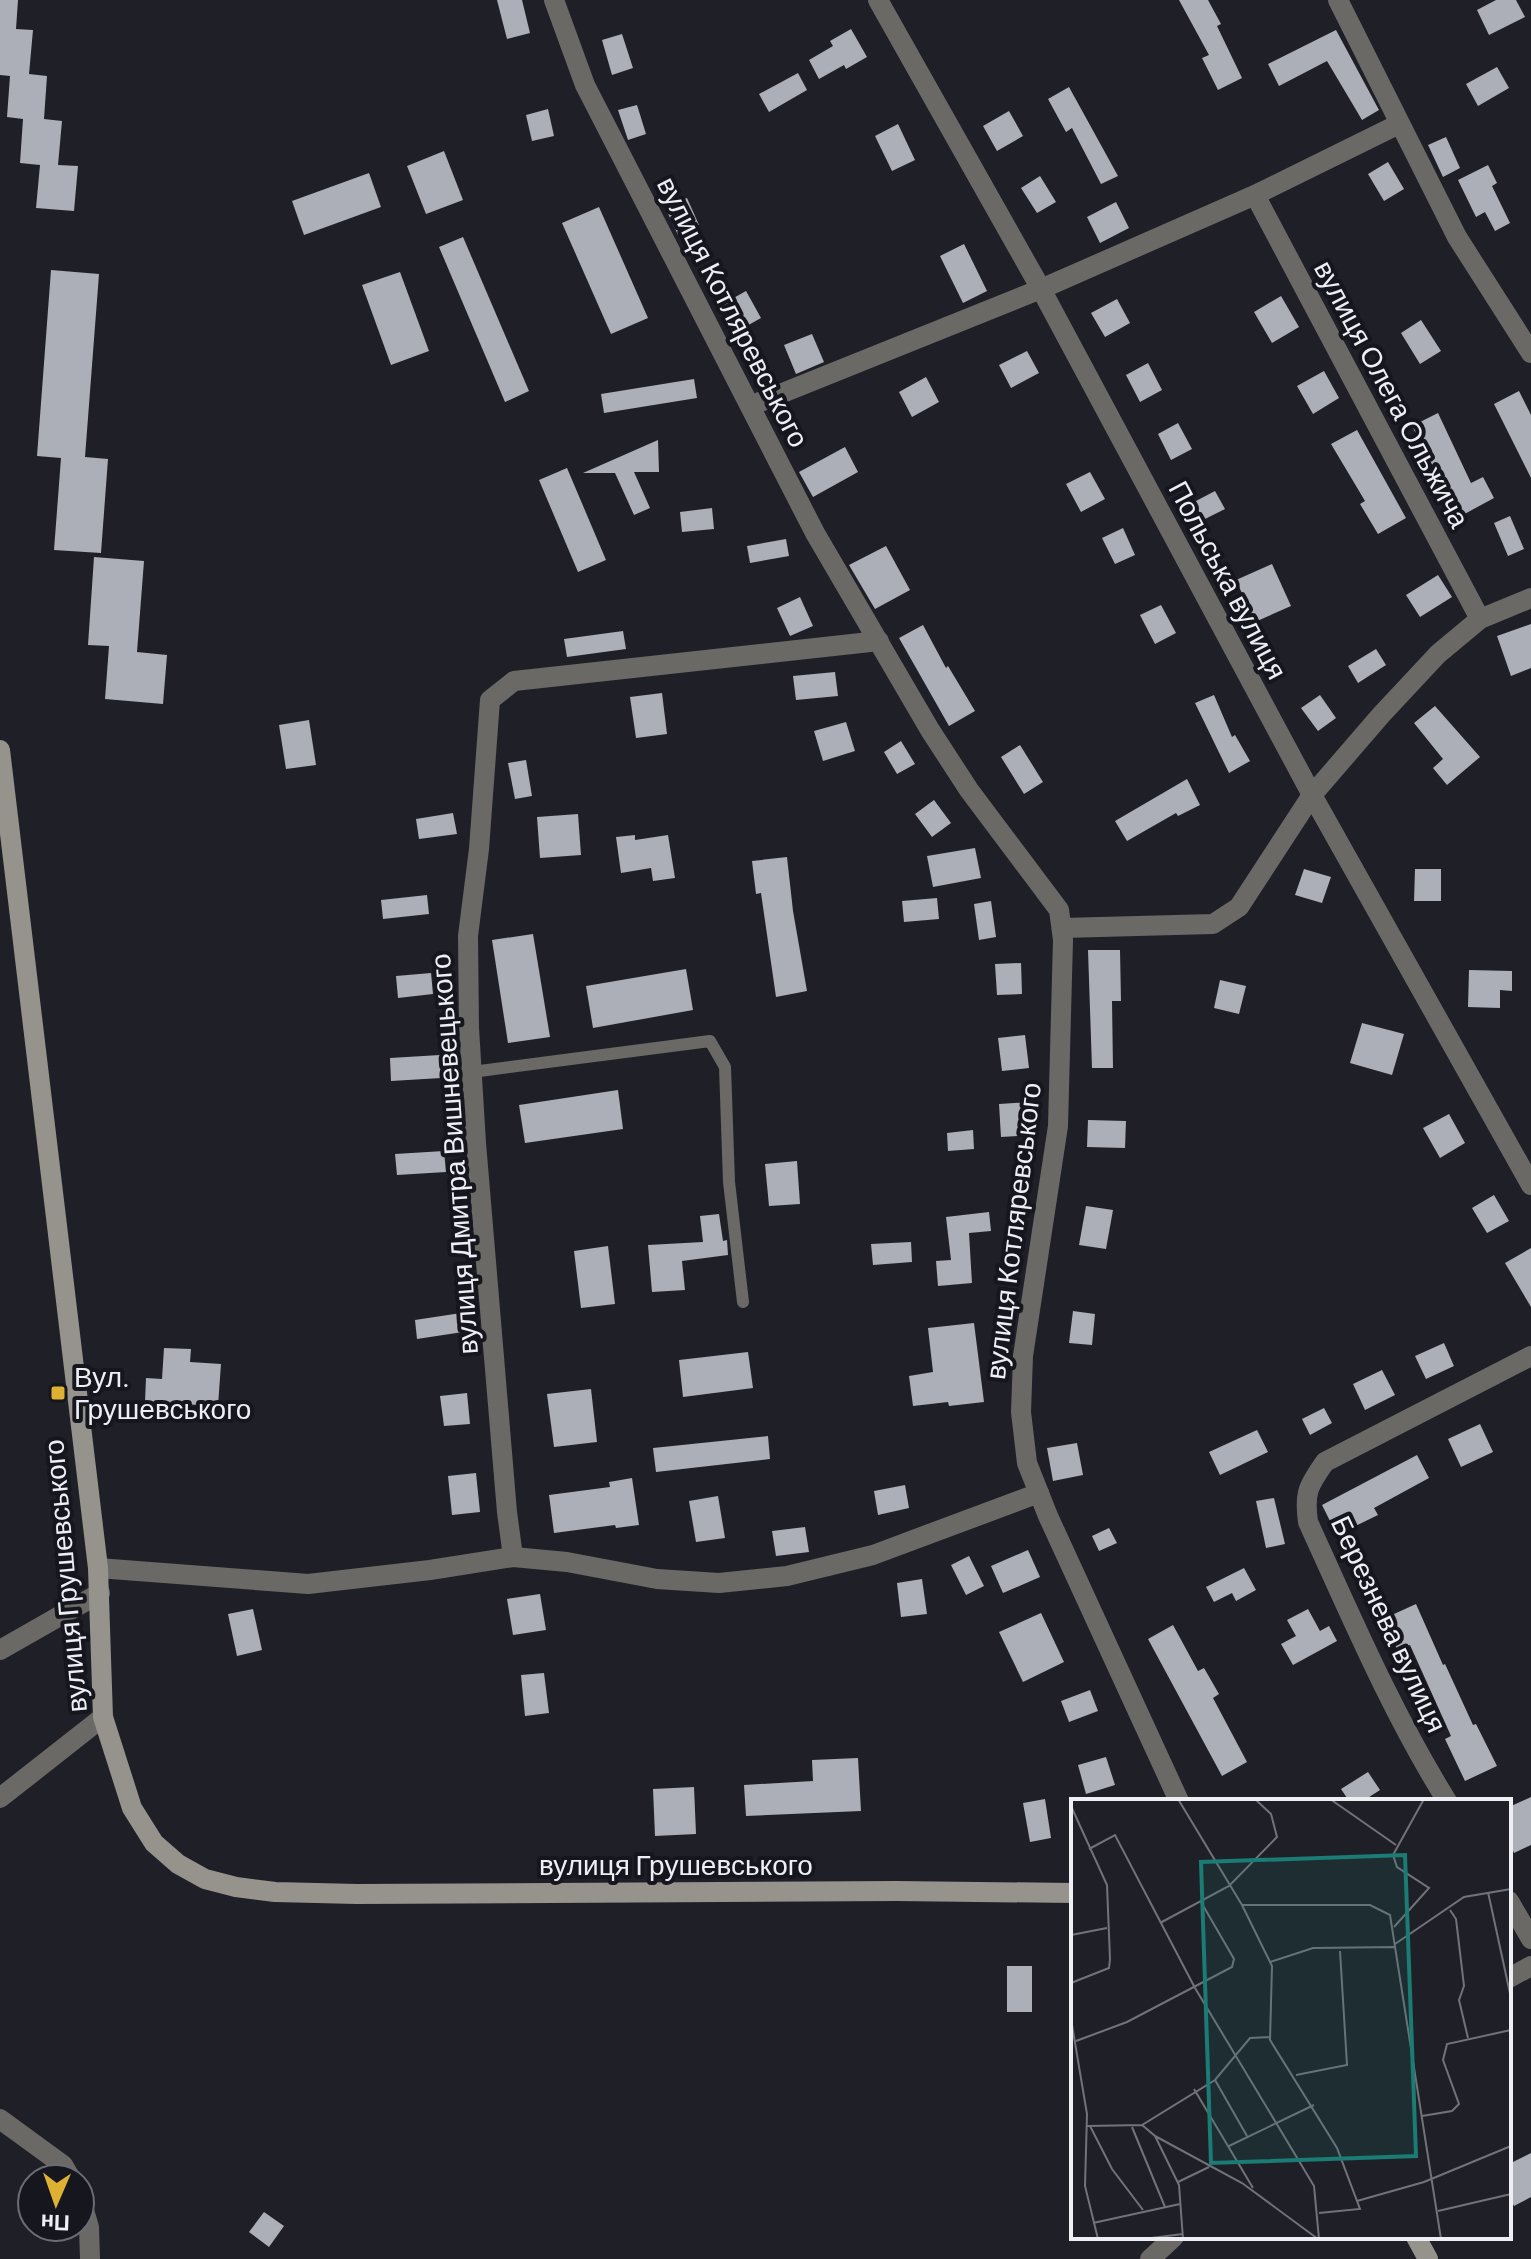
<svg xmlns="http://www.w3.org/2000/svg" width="1531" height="2259" font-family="Barlow,sans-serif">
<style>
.building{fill:#acaeb8}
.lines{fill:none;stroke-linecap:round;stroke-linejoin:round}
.lane{stroke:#6b6965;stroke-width:12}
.street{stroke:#6b6965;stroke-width:20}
.secondary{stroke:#96938d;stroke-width:20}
.poi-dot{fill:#deb133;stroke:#16171e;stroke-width:3}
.labels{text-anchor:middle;stroke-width:8;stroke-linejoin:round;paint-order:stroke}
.street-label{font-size:28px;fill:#eeeff4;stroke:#16171e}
.poi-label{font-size:28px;fill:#eeeff4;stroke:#16171e;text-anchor:start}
.inset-road{fill:none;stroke:#727379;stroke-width:2}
.view{fill:#1a7c75;fill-opacity:0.15;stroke:#1a7c75;stroke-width:4}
.inset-edge{fill:none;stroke:#eeeff4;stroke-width:4}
</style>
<rect width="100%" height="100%" fill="#1f2027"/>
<g class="building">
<path d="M0,0h18l-2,29 17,1 -4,44 18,2 -3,43 18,2 -4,44 20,1 -4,45 -38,-3 4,-43 -20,-2 3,-44 -16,-2 3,-41 -10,-1z"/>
<path d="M497,0h25l8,33 -23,6z"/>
<path d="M1179,0h29l13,24 -4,2 25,52 -24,12 -16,-32 7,-3z"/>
<path d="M1496,0h20l9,17 -36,18 -12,-25z"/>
<path d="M851,29l16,28 -21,12 -2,-4 -25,14 -10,-19 24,-14 -3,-5z"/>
<path d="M1336,30l43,80 -17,10 -35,-59 -48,25 -11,-22z"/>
<path d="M622,34l11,34 -21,7 -10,-35z"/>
<path d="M1497,67l12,21 -31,18 -12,-22z"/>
<path d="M798,73l9,17 -38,22 -10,-18z"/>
<path d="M1069,87l49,89 -17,8 -29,-56 -6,4 -18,-33z"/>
<path d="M637,105l9,29 -18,6 -10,-30z"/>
<path d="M548,109l6,27 -22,5 -6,-26z"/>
<path d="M1009,111l14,25 -26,15 -14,-25z"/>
<path d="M898,124l17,36 -23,11 -17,-35z"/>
<path d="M1446,137l14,31 -17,9 -15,-32z"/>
<path d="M444,151l19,49 -37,14 -19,-48z"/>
<path d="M1388,162l16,27 -20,12 -16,-27z"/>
<path d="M1488,165l9,18 -5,3 18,37 -15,8 -10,-19 -9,5 -18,-37z"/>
<path d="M369,173l12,34 -77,28 -12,-34z"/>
<path d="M1040,176l16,26 -19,11 -16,-25z"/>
<path d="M687,198l12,27 -21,10 -13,-28z"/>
<path d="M1116,202l13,26 -29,15 -13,-26z"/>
<path d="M599,207l49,111 -37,16 -49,-111z"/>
<path d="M463,237l66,154 -24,11 -66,-155z"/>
<path d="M964,244l23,47 -24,12 -23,-47z"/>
<path d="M51,270l48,4 -14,183 23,2 -7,94 -47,-3 7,-92 -24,-2z"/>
<path d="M400,272l29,79 -38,14 -29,-80z"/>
<path d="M746,291l15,27 -25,14 -15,-27z"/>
<path d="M1281,296l18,31 -27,16 -18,-31z"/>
<path d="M1117,299l13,24 -25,14 -14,-24z"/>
<path d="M1421,320l20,31 -21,13 -19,-31z"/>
<path d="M812,334l12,28 -28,12 -12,-29z"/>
<path d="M1027,351l12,22 -28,15 -12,-23z"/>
<path d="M1148,363l14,27 -22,12 -14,-27z"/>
<path d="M1324,371l15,27 -26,16 -16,-28z"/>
<path d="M926,377l13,25 -27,15 -13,-25z"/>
<path d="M694,379l3,19 -93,15 -3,-19z"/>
<path d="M1519,391l12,24v63l-37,-74z"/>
<path d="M1438,413l33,70 12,-6 11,21 -35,19 -47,-91z"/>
<path d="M1178,423l14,26 -21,11 -13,-26z"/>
<path d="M1357,430l49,88 -28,16 -18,-30 5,-3 -34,-57z"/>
<path d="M658,440l1,32h-25l16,36 -16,7 -19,-42h-32z"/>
<path d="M845,447l13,25 -45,25 -14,-25z"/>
<path d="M567,468l39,92 -28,12 -39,-92z"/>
<path d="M1090,472l15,27 -24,13 -15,-28z"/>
<path d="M1215,491l10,18 -22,11 -9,-18z"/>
<path d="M712,508l2,21 -32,3 -2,-20z"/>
<path d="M1510,516l14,33 -16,7 -14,-33z"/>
<path d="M1123,528l12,27 -20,9 -13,-26z"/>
<path d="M786,539l3,17 -39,7 -3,-17z"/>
<path d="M886,546l24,44 -35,19 -26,-44z"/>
<path d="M94,557l50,4 -7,91 30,3 -4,49 -58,-5 4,-53 -21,-1z"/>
<path d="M1272,564l19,42 -36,16 -19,-42z"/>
<path d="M1438,575l14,22 -32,20 -14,-22z"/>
<path d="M800,597l13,29 -23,10 -13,-28z"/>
<path d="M1161,605l15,28 -21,11 -15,-29z"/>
<path d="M1531,624v44l-20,8 -14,-40z"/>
<path d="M923,625l23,43 2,-2 27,45 -26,15 -50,-88z"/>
<path d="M623,631l3,18 -59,8 -3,-18z"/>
<path d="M1376,649l10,16 -28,18 -10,-17z"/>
<path d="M835,672l3,24 -42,4 -3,-24z"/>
<path d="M662,693l5,41 -31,4 -6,-41z"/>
<path d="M1214,695l18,42 3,-2 15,26 -21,12 -34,-70z"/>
<path d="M1320,695l16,23 -18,13 -17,-23z"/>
<path d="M1435,706l45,51 -33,28 -14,-17 10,-9 -29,-36z"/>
<path d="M309,720l7,45 -30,4 -7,-44z"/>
<path d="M846,722l9,29 -32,10 -9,-30z"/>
<path d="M901,741l14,23 -18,10 -13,-22z"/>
<path d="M1020,745l23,37 -19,12 -23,-37z"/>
<path d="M526,760l6,36 -17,3 -7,-36z"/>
<path d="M1187,779l13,26 -22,11 -2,-3 -49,28 -12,-20z"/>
<path d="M934,800l17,23 -19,14 -17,-23z"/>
<path d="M453,813l4,21 -38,5 -3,-20z"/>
<path d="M578,814l3,41 -41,3 -3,-41z"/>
<path d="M635,835v5l33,-5 7,43 -22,3 -2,-13 -30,5 -5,-36z"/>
<path d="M975,848l6,30 -48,9 -6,-31z"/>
<path d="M787,857l6,54 14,80 -31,6 -15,-104 -5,1 -4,-33z"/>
<path d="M1304,869l27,8 -9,26 -27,-8z"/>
<path d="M1415,869h26v32h-27z"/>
<path d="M427,895l2,19 -46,5 -2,-19z"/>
<path d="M937,898l2,21 -35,3 -2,-21z"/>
<path d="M991,901l5,36 -17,3 -5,-36z"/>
<path d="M533,934l17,103 -42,6 -16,-103z"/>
<path d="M1088,950h32l1,51h-9l1,67h-21z"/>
<path d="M1021,963l1,31 -25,1 -2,-31z"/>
<path d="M686,969l7,41 -100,18 -7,-42z"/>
<path d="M1469,970l43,1v20l-12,-1v18l-32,-1z"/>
<path d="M431,973l2,21 -35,4 -2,-22z"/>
<path d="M1220,980l26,6 -7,28 -25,-6z"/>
<path d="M1362,1023l42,11 -12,41 -42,-12z"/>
<path d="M1025,1035l4,33 -27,3 -4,-33z"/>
<path d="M440,1055l1,23 -50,3 -1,-23z"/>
<path d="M618,1090l5,39 -98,14 -6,-38z"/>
<path d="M1032,1102l2,33 -33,2 -2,-33z"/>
<path d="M1449,1114l16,29 -25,15 -17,-30z"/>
<path d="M1088,1120l38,1 -1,27 -38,-1z"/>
<path d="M973,1130l1,19 -26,2 -1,-18z"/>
<path d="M444,1151l2,21 -49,3 -2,-21z"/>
<path d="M797,1161l3,43 -31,2 -4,-42z"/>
<path d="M1494,1195l15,26 -22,12 -15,-25z"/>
<path d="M1086,1206l27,4 -7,39 -27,-4z"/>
<path d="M989,1212l2,19 -22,2 3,50 -34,3 -2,-25 15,-1 -5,-43z"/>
<path d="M719,1214l4,27 4,-1 1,15 -46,6 3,29 -33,2 -4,-47 55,-3 -3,-26z"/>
<path d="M911,1242l1,20 -39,3 -2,-21z"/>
<path d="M608,1246l7,58 -34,4 -7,-57z"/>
<path d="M1531,1248v59l-26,-44z"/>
<path d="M1073,1311l22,3 -3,31 -23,-2z"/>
<path d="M461,1313l2,19 -46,7 -2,-19z"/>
<path d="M974,1323l10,79 -35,4 -1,-4 -35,4 -4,-30 24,-4 -5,-44z"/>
<path d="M1444,1343l10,23 -28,13 -11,-23z"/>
<path d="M164,1348l27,1 -1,13 31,2 -3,42 -73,-4 1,-24 16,1z"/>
<path d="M748,1352l5,36 -70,9 -4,-37z"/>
<path d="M1382,1370l13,25 -30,15 -12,-26z"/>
<path d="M591,1389l6,53 -43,5 -7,-53z"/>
<path d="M467,1393l3,31 -26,2 -4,-30z"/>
<path d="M1324,1408l8,15 -22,12 -8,-16z"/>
<path d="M1480,1424l13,28 -32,15 -13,-28z"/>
<path d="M1257,1430l11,22 -48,23 -11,-23z"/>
<path d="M768,1436l2,23 -114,13 -3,-24z"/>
<path d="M1077,1443l6,32 -30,6 -6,-33z"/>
<path d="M1417,1455l12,23 -55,30 4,7 -41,20 -15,-30z"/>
<path d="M476,1473l4,39 -28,3 -4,-39z"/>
<path d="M632,1478l7,47 -23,3 -1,-3 -61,8 -5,-38 61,-8 -1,-5z"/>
<path d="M905,1485l4,23 -31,7 -4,-24z"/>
<path d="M718,1496l7,42 -29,4 -7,-41z"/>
<path d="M1274,1498l11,46 -19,4 -10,-47z"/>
<path d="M805,1527l4,25 -33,4 -4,-25z"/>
<path d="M1109,1528l8,15 -18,8 -7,-15z"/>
<path d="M1028,1550l12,27 -37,16 -12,-27z"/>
<path d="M969,1556l15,30 -18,9 -15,-30z"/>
<path d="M1244,1568l12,22 -20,11 -4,-8 -18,9 -8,-15z"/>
<path d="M922,1579l5,35 -26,3 -4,-34z"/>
<path d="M540,1594l6,36 -33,5 -6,-36z"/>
<path d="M1416,1604l27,61 2,-1 28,61 3,-1 21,42 -32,15 -20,-42 6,-3 -41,-91 -12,6 -15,-32z"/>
<path d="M253,1609l9,41 -25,6 -9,-42z"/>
<path d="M1308,1609l12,22 9,-5 8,15 -44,24 -12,-21 15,-8 -9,-16z"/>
<path d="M1041,1613l23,49 -41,20 -24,-50z"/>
<path d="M1173,1625l25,46 6,-3 15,26 -6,4 34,64 -25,14 -74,-137z"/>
<path d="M544,1673l5,40 -24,3 -4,-41z"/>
<path d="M1090,1690l8,21 -29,11 -8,-21z"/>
<path d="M1106,1757l9,28 -29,9 -8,-29z"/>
<path d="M858,1758l3,53 -115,5 -2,-31 69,-4 -1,-21z"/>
<path d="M1368,1772l12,18 -17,11h-14l-8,-12z"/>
<path d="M694,1787l2,47 -41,2 -2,-47z"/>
<path d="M1531,1797v48l-17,8 -5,-11v-35z"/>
<path d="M1045,1799l6,39 -21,4 -7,-39z"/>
<rect x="1007" y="1966" width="25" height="46"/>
<path d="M1531,2153v44l-17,9 -5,-9v-33z"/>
<path d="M264,2212l20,14 -15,21 -20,-15z"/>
</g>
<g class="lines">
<path class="lane" d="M472,1072l238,-31 15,26 4,115 14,120"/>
<g class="street">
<path d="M554,0l31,85 230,448 115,197 39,60 90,120 4,30 -5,186 -35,230 -2,56 6,51 21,53 131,285"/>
<path d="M878,0l163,289 271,506 219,390"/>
<path d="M1338,0l119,237 74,116"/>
<path d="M1255,195l225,424"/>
<path d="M750,406l291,-117 214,-94 144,-71"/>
<path d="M1062,928l151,-4 26,-17 73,-112 69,-80 57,-61 42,-35 51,-21"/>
<path d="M513,1557l-6,-45 -31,-369 -7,-115 -1,-92 11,-87 11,-149 24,-19 365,-40"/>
<path d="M98,1568l210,16 122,-14 83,-13 54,5 90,17 62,4 68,-7 86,-21 166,-62"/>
<path d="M0,1650l100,-57"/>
<path d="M0,1798l103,-81"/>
<path d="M1447,1801c-55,-88 -96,-185 -139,-279 -4,-29 0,-36 17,-60l206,-106"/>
<path d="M1509,1901l22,38"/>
<path d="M1509,1978l22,-12"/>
<path d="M0,2119l63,46 8,14"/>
<path d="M80,2197l9,30 1,32"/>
<path d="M1150,2259l24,-22"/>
</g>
<g class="secondary">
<path d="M0,750l98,818 5,149 29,91 22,35 24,21 27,15 31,8 39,5 82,2 539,-3 177,2"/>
<path d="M1416,2237l12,22"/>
</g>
</g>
<rect class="poi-dot" x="50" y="1385" width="16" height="16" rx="4"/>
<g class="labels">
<g class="street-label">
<text transform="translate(733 312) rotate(63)" y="10">вулиця Котляревського</text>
<text transform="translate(1392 394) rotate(62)" y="10">вулиця Олега Ольжича</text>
<text transform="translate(1228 580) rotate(62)" y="10">Польська вулиця</text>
<text transform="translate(454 1154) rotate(-94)" y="10">вулиця Дмитра Вишневецького</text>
<text transform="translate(1013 1231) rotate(-83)" y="10">вулиця Котляревського</text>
<text transform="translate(65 1576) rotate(-95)" y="10">вулиця Грушевського</text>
<text transform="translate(1389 1624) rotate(65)" y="10">Березнева вулиця</text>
<text x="676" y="1875">вулиця Грушевського</text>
</g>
<g class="poi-label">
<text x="74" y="1387">Вул.<tspan x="74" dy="32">Грушевського</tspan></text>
</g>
</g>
<g transform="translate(1071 1799)">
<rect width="440" height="440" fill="#1f2027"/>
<path class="inset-road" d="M107,0l64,106h128l20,10 51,324M259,0l66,46M0,7l36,79 3,74 -1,9 -38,15M18,50l26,-14 80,153 119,198 5,53M417,93l23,106M171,106l30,61 -2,74 67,108 23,61 -41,4M379,111l6,9 8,67 -5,14 9,38M89,124l69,-37 48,-49 -6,-23 -16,-15M323,128l35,-39 -32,-21 -4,-12 31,-56M0,136l36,-7M324,145l69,-47 47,-8M199,163l43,-14 83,-1M0,220l16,95 -2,72 13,53M5,242l51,-19 105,-55 2,-8 -33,-57M225,276l51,-10 -7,-114M144,281l32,56M123,290l59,99M351,317l30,-5 7,-7 -16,-44 4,-16 64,-14M71,326l13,11 24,49 4,54M16,327l55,-1 73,-45 35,-42 20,-1M19,327l22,43 31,41M61,328l33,80M84,337l87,47 76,56M158,347l85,-41M107,383l31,-15M286,402l67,-19 87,-36M367,412l73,-17M22,424l87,-19M72,440l40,-5"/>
<path class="view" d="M334,56l11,301 -205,7 -10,-301z"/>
<rect width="440" height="440" class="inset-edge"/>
</g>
<g transform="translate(56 2203) rotate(182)"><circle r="38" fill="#16171e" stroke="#6c6d74" stroke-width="2"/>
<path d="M0-6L14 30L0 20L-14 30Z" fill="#deb133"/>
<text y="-12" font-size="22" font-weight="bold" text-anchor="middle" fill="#eeeff4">Пн</text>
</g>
</svg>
